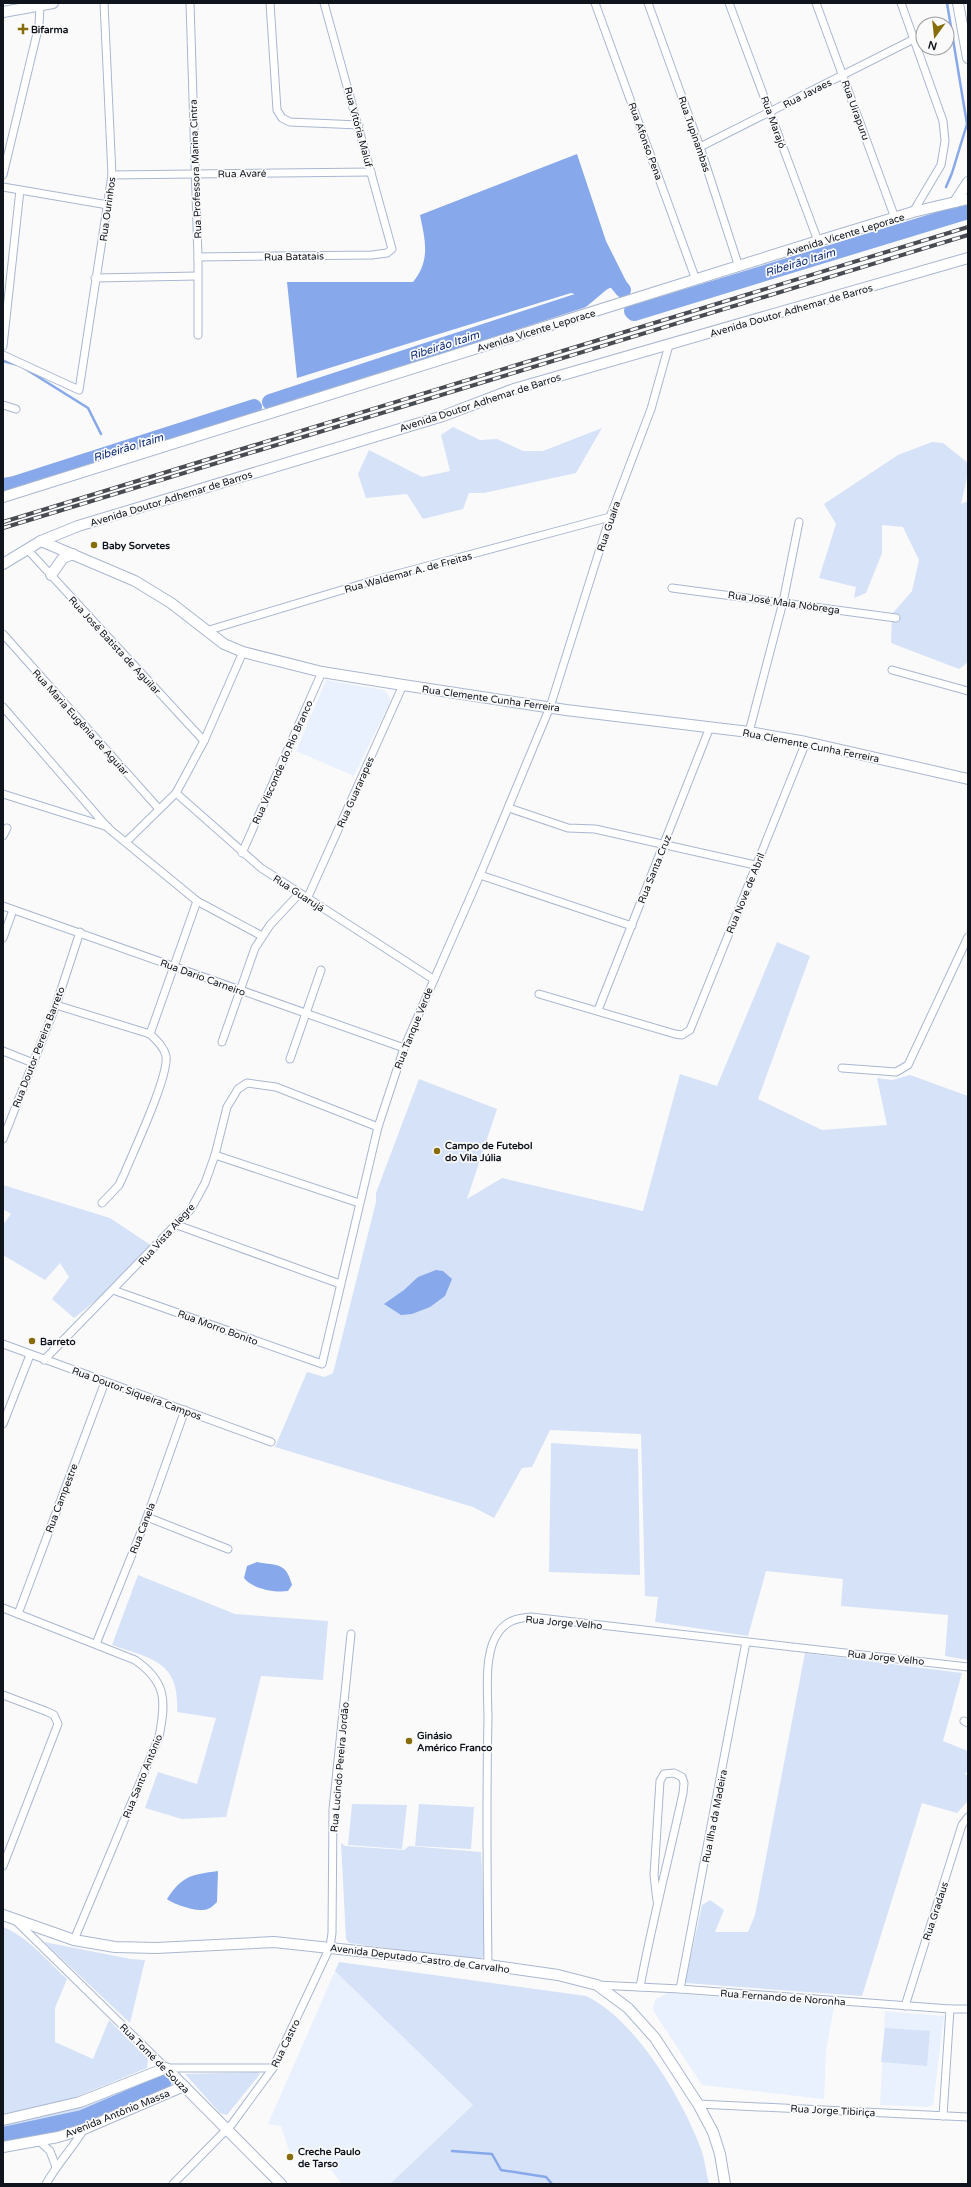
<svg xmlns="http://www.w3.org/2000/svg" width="971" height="2187" font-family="'Varela Round',sans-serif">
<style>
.built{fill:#e9f1fe}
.green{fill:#d6e2f7}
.water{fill:#87a8ea}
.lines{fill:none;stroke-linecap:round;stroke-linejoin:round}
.stream{stroke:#87a8ea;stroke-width:2.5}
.river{stroke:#87a8ea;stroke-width:16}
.street-casing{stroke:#a9b7d0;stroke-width:9}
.secondary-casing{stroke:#a9b7d0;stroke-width:12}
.street{stroke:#fff;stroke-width:7}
.secondary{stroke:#fff;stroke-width:10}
.rail-casing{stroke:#484c52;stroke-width:4}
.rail{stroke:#fafafa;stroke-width:2.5;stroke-dasharray:8;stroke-linecap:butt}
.poi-dot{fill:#876c0a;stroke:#fafafa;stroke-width:1.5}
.labels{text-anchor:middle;stroke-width:3.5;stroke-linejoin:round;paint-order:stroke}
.poi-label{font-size:10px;font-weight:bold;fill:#0f141d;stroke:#fafafa;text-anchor:start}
.street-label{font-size:10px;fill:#0f141d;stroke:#fafafa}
.water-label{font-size:11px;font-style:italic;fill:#092973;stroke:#fafafa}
</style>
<rect width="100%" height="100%" fill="#fafafa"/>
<g class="built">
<path d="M326,680l58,10 5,5 1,7 -36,74 -58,-25z"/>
<path d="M335,1971l138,134 -83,79h-48l-17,-22 -10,4 -7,-16 -18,3 -9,-27 -13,-2z"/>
<path d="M668,1993l166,13 -8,46 -2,47 -122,-14 -48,-73 -1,-6 3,-7z"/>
<path d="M885,2011l59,5 -11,89 -5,2 -48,-2z"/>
</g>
<g class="green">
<path d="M453,427l27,13 17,-1 26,12h20l59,-23 -26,45 -92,20h-15l-6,16 -40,10 -16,-25 -41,4 -8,-24 11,-24 53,27 28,-6 -9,-36z"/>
<path d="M932,442l11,1 25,20v10l-7,31 7,-3v161l-9,7 -68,-26 1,-29 20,-23 7,-31 -16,-33 -21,-2v28l-16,40 -12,5 2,-11 -37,-9 17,-54 -12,-20 74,-49z"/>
<path d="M777,942l33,14 -52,143 64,31 65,-5 -10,-47 15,2 18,-5 58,21v564l-23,-4 3,-41 -107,-9 2,-27 -77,-8 -18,65 -93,-14 3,-25 -13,-1 -4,-162 -91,-4 -18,37 -10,1 -28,50 -21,-11 -198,-60 32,-75 18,5 8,-4 43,-171v-9l43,-114 78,30 -30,90 35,-21 141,33 37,-137 37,12z"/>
<path d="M3,1185l107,33 42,28 -39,41 -39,31 -22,-19 17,-22 -9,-14 -15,17 -42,-25v-30l8,-11 -8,-5z"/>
<path d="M551,1443l87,6 2,126 -91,-3z"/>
<path d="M138,1575l97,39 93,7 -5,59 -62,-4 -35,141 -44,2 -37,-11 13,-36 39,12 19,-66 -39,-6c3,-51 -25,-53 -65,-67z"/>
<path d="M805,1653l157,20 -19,68 25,10v19l-3,4 3,2v25l-11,12 -35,-10 -60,193 -177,-13 17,-78 8,-5 14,10 -9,22h33l7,-17z"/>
<path d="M352,1804l55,1 -5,44 -54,-4z"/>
<path d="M419,1804l55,3 -3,42 -56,-3z"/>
<path d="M341,1843l4,3 59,4 5,-4 72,6 5,102 -7,6 -130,-17 -3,-4z"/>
<path d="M3,1927c25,10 44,34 64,52l-12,29v34l38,17 16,-39 39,39 -1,9 -79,32 -65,14z"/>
<path d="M44,1942l87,17 14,1 -15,63z"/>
<path d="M339,1962l247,34c49,23 96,102 115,153 4,11 5,23 8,35h-319l83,-79 -138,-134z"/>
<path d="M885,2028l45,3 -3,35 -46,-4z"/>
<path d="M258,2072l2,2 -33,41 -7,-2 -35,-39z"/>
<path d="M161,2074h4l8,9 -1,3 -86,38 -29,9 -54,11v-20l61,-13 28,-8z"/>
</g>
<g class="water">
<path d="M577,154l29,87 20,40 -39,17 -16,-5 -274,85 -10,-96h126c18,-22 12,-42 7,-67z"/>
<path d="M436,1270l7,1 9,8 -7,17 -15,11 -18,7 -11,1 -17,-11 20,-14 14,-13z"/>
<path d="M257,1562c21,4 29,0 35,23l-4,6c-12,2 -36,-2 -44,-13l3,-12z"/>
<path d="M218,1871l-1,31c-4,4 -8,8 -14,8 -9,1 -30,-6 -36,-11 16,-24 24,-24 51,-28z"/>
</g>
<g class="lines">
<g class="stream">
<path d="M946,187l6,-14 15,-49 -20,-121"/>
<path d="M3,361l15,4"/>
<path d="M24,368l64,40 13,26"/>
<path d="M452,2151l40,3 9,16 45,7 6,7"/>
</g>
<g class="river">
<path d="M605,268l18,22"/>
<path d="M632,311l2,2 334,-102"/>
<path d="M270,402l312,-102 19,-16"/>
<path d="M3,486l11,-2 240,-77"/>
<path d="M3,2135l79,-17 81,-35"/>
</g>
<defs>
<g id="street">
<path d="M190,3l8,254v78"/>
<path d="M270,3l7,107 5,8 8,4 69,3"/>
<path d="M595,3l101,277"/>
<path d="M648,3l52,144 39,120"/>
<path d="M729,3l89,238"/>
<path d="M816,3l79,215"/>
<path d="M901,3l42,118 2,20 -4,24 -28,47"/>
<path d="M700,147l214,-108"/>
<path d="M3,175l36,-150 1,-20"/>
<path d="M112,175l259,-3"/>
<path d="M3,187l105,18"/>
<path d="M198,257l174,-2 15,-2 5,-4 -68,-246"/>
<path d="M95,278l102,-2"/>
<path d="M3,346l17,-156"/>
<path d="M3,355l76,35 33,-215 -8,-172"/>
<path d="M3,405l13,4"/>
<path d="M27,549l177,192"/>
<path d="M672,588l224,30"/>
<path d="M206,631l169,-51 235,-63"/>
<path d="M3,634l156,175"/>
<path d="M892,670l76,21"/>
<path d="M3,707l105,121 89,73 65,35"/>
<path d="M749,732l34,-130 16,-80"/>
<path d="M176,793l85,75 172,111"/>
<path d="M3,794l105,33"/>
<path d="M509,808l59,20 27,1 160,36"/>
<path d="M3,836l4,-8"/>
<path d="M127,841l49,-48 28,-52 39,-89"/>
<path d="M242,853l80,-181"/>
<path d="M480,875l152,51"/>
<path d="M307,899l96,-214"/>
<path d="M3,906l401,142"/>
<path d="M3,938l10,-28"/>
<path d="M539,994l136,40 7,1 8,-5 116,-288"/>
<path d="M56,1005l94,29"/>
<path d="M598,1010l112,-283"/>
<path d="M150,1034l47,-133"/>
<path d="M222,1042l33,-94 15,-23 29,-31"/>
<path d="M3,1051l30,12"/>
<path d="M290,1059l31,-89"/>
<path d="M842,1068l54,4 12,-7 60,-128"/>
<path d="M3,1139l53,-134 24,-73"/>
<path d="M215,1155l144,48"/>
<path d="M102,1203l17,-18 6,-13c9,-22 44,-96 41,-116 -2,-9 -9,-15 -16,-22"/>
<path d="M177,1225l163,59"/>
<path d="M113,1290l209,74 56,-237 26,-79 76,-173 70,-168 60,-190 41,-108 18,-64"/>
<path d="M3,1344l268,98"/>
<path d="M44,1360l147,-151 14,-26 10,-28 12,-48 11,-18 9,-6 29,4 102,40"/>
<path d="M3,1424l27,-69"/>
<path d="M147,1517l81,32"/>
<path d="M3,1608l132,52c32,22 31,41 24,77l-85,203"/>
<path d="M18,1614l87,-232"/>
<path d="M96,1644l51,-127 38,-107"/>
<path d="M3,1695l45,17 6,3 4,9 -55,142"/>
<path d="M964,1721l4,2"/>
<path d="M16,1921l150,147h107"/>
<path d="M488,1965c-1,-82 -2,-164 0,-245 0,-24 -4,-61 7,-82 8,-16 20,-20 36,-21l437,50"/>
<path d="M597,1985l83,4 270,20h18"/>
<path d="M640,1987c12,-65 29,-129 43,-194l1,-10 -2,-6 -8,-4 -10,1 -4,7 -6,94 3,26"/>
<path d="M680,1989l66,-347"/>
<path d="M905,2006l57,-181 6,-8"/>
<path d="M698,2104l270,13"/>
<path d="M943,2116l7,-107"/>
<path d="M38,2140l12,11 6,16"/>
<path d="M46,2184c11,-20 26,-35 38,-55"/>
<path d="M173,2184l59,-60 41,-56 57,-121 2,-14 1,-124 18,-175"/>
</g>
<g id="secondary">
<path d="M958,3l10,55"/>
<path d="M3,12l50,-9"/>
<path d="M955,202l13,-20"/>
<path d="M3,497l815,-256 95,-29 55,-13"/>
<path d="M41,541l94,40 36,22 53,41 19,8 79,20 81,13 163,25 183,22 57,10 162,37"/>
<path d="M3,564l38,-23 37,-15 365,-110 71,-27 454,-131"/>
<path d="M51,575l12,-17 10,-4"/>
<path d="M3,1915l71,25 41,7 41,1 118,-6 214,23 70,10 39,10 31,23 27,30 43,66 15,28 7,22 5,30"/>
<path d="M3,2120l77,-18 86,-34 115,116"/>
<path d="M3,2147l55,-10 26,-8 100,-43"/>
</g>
</defs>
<use href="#street" class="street-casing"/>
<use href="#secondary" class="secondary-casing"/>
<use href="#street" class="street"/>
<use href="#secondary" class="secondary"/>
<defs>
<g id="rail">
<path d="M3,522l965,-295"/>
<path d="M3,528l965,-293"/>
</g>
</defs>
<use href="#rail" class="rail-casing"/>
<use href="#rail" class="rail"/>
</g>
<g class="poi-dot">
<path d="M21 23h4v4h4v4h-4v4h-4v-4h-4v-4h4z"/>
<circle cx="94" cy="545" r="4"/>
<circle cx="437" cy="1151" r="4"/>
<circle cx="32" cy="1341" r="4"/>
<circle cx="409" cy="1741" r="4"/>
<circle cx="290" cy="2157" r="4"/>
</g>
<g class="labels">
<g class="poi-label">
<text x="31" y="33">Bifarma</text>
<text x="102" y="549">Baby Sorvetes</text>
<text x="445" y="1149">Campo de Futebol<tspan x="445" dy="12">do Vila Júlia</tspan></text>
<text x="40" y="1345">Barreto</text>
<text x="417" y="1739">Ginásio<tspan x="417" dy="12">Américo Franco</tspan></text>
<text x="298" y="2155">Creche Paulo<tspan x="298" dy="12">de Tarso</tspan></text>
</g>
<g class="street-label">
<text transform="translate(807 93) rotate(-27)" y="4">Rua Javaes</text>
<text transform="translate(856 110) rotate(70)" y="4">Rua Uirapuru</text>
<text transform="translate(774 122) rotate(70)" y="4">Rua Marajó</text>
<text transform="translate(359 127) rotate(75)" y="4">Rua Vitória Maluf</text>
<text transform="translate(695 134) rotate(71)" y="4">Rua Tupinambas</text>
<text transform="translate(646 141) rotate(70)" y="4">Rua Afonso Pena</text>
<text transform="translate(195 169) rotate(-92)" y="4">Rua Professora Marina Cintra</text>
<text transform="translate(242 173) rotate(-1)" y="4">Rua Avaré</text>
<text transform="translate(107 209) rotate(-82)" y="4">Rua Ourinhos</text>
<text transform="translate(845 234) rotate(-17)" y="4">Avenida Vicente Leporace</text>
<text transform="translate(294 256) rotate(-1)" y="4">Rua Batatais</text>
<text transform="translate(791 310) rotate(-16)" y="4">Avenida Doutor Adhemar de Barros</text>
<text transform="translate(536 330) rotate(-17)" y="4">Avenida Vicente Leporace</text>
<text transform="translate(480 402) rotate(-18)" y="4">Avenida Doutor Adhemar de Barros</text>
<text transform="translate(171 498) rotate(-17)" y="4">Avenida Doutor Adhemar de Barros</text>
<text transform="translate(608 526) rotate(-71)" y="4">Rua Guaíra</text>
<text transform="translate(408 572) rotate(-15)" y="4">Rua Waldemar A. de Freitas</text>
<text transform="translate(784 602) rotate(8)" y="4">Rua José Maia Nóbrega</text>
<text transform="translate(115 645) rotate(47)" y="4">Rua José Batista de Aguilar</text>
<text transform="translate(491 698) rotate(8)" y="4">Rua Clemente Cunha Ferreira</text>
<text transform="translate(81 722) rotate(48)" y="4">Rua Maria Eugênia de Aguiar</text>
<text transform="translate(811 745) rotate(11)" y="4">Rua Clemente Cunha Ferreira</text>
<text transform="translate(282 762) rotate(-66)" y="4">Rua Visconde do Rio Branco</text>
<text transform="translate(355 792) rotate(-66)" y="4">Rua Guararapes</text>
<text transform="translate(654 869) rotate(-68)" y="4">Rua Santa Cruz</text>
<text transform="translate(299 893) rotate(33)" y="4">Rua Guarujá</text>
<text transform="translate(745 893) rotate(-68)" y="4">Rua Nove de Abril</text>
<text transform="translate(203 977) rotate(20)" y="4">Rua Dario Carneiro</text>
<text transform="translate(413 1028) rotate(-68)" y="4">Rua Tanque Verde</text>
<text transform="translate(38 1047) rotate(-69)" y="4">Rua Doutor Pereira Barreto</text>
<text transform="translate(166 1234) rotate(-48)" y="4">Rua Vista Alegre</text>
<text transform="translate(218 1327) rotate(20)" y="4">Rua Morro Bonito</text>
<text transform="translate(137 1393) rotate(20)" y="4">Rua Doutor Siqueira Campos</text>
<text transform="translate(61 1498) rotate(-69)" y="4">Rua Campestre</text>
<text transform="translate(142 1528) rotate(-69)" y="4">Rua Canela</text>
<text transform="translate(564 1622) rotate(5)" y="4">Rua Jorge Velho</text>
<text transform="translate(886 1657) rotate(6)" y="4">Rua Jorge Velho</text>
<text transform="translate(339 1767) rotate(-85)" y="4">Rua Lucindo Pereira Jordão</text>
<text transform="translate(142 1776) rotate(-68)" y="4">Rua Santo Antônio</text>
<text transform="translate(714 1816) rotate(-79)" y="4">Rua Ilha da Madeira</text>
<text transform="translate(935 1911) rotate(-72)" y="4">Rua Gradaus</text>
<text transform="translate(420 1958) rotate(7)" y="4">Avenida Deputado Castro de Carvalho</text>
<text transform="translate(783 1997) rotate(4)" y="4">Rua Fernando de Noronha</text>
<text transform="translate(285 2043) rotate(-64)" y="4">Rua Castro</text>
<text transform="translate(155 2058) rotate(45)" y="4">Rua Tomé de Souza</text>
<text transform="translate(833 2110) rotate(3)" y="4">Rua Jorge Tibiriça</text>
<text transform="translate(117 2113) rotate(-22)" y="4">Avenida Antônio Massa</text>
</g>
<g class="water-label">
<text transform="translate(800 262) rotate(-17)" y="4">Ribeirão Itaim</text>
<text transform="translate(444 345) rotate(-18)" y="4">Ribeirão Itaim</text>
<text transform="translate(128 447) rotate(-17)" y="4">Ribeirão Itaim</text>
</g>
</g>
<rect width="971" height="2187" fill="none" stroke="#0f141d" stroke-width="8"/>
<g transform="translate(935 36) rotate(195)"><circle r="19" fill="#fafafa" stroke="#9c9ea2"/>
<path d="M0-3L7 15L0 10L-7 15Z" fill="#876c0a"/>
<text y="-6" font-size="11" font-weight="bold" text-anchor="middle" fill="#0f141d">N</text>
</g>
</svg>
